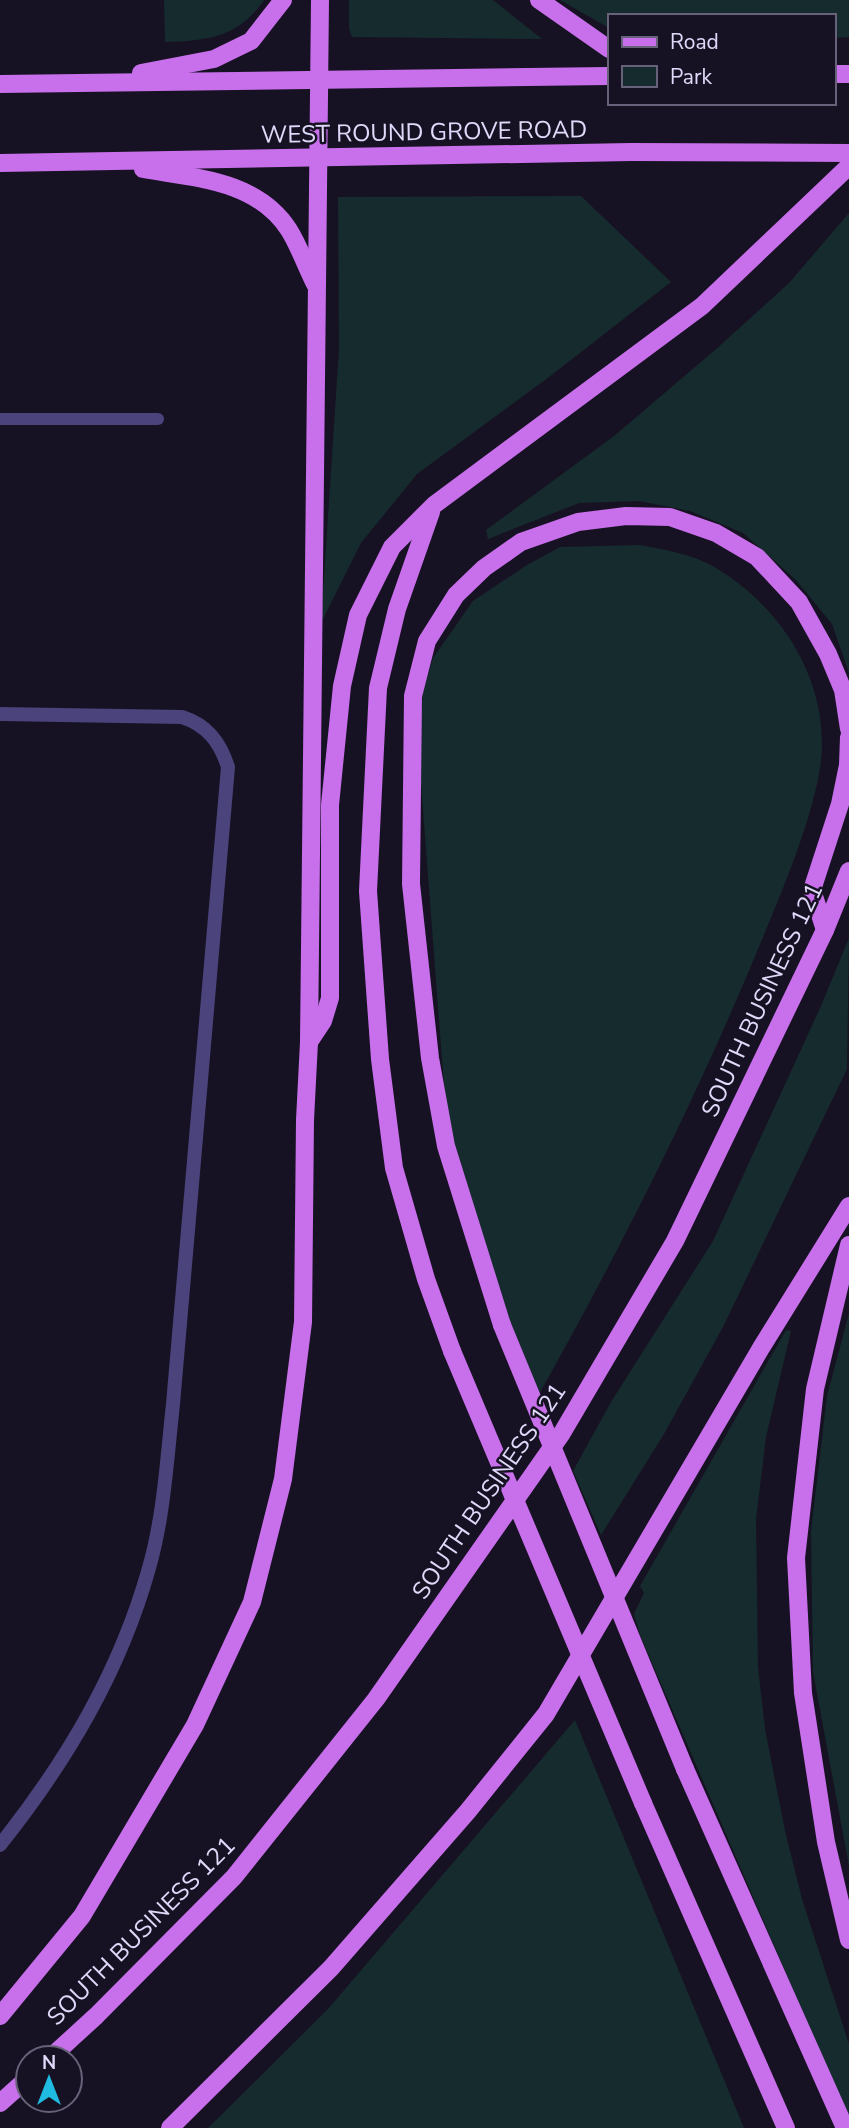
<svg xmlns="http://www.w3.org/2000/svg" width="849" height="2128" font-family="'Nunito Sans',sans-serif">
<style>
.green{fill:#162b2d}
.lines{fill:none;stroke-linecap:round;stroke-linejoin:round}
.lane{stroke:#4b437c;stroke-width:12}
.street{stroke:#4b437c;stroke-width:14}
.primary{stroke:#c86feb;stroke-width:18}
.primary-bridge{stroke:#c86feb;stroke-width:18}
.labels{text-anchor:middle;stroke-width:5;stroke-linejoin:round;paint-order:stroke}
.street-label{font-size:24px;fill:#e0d9fa;stroke:#171223}
</style>
<rect width="100%" height="100%" fill="#171223"/>
<g class="green">
<path d="M164,0h100c-25,37 -57,41 -99,42z"/>
<path d="M349,0h144l49,39 -190,-2 -3,-8z"/>
<path d="M560,0h289v37l-16,1v-22h-224v12z"/>
<path d="M581,196l90,86 -122,95 -132,97 -56,69 -40,80 18,-274 -1,-152z"/>
<path d="M849,213v460l-17,-49 -36,-44 -53,-47 -53,-22 -51,-10 -60,2 -91,36 -2,-9 128,-94 101,-86 74,-67z"/>
<path d="M640,545c25,5 54,9 76,23 62,37 107,104 106,178 -1,53 -38,141 -59,191 -65,159 -142,311 -226,461l-82,-236 -9,-50 -28,-368 5,-53 10,-33 40,-57 54,-36 33,-18z"/>
<path d="M849,938l-2,131 -124,258 -59,107 -63,101 -28,-64 38,-69 102,-161 108,-235z"/>
<path d="M849,1313v553l-36,-194 -2,-141 16,-135z"/>
<path d="M786,1330l5,1 -25,106 -10,82 2,148 7,62 20,102 17,68 47,145v75l-209,-484 -6,-21 10,-21 -4,-7z"/>
<path d="M575,1720l169,408h-536l120,-119z"/>
</g>
<g class="lines">
<path class="lane" d="M0,419h158"/>
<path class="street" d="M0,714l182,3c25,8 38,25 46,50l-55,637c-6,54 -9,112 -24,164 -29,104 -83,194 -149,277"/>
<g class="primary">
<path d="M539,0l70,49"/>
<path d="M141,73l73,-14 37,-18 32,-41"/>
<path d="M833,74h16"/>
<path d="M0,84l609,-8"/>
<path d="M0,163l631,-11 218,1"/>
<path d="M143,169c52,9 114,11 146,61 10,16 17,36 26,54"/>
<path d="M431,512l-34,97 -19,79 -10,203 12,168 14,109 32,111 26,72"/>
<path d="M825,930l-13,-40 28,-86 8,-39 1,-28"/>
<path d="M309,1042l14,-21 7,-23v-193l12,-119 16,-71 34,-68 42,-42 268,-199 147,-140"/>
<path d="M849,1245l-34,144 -19,169 7,135 23,149 23,98"/>
<path d="M502,1325l-56,-179 -16,-88 -19,-174 2,-188 14,-55 29,-46 28,-27 37,-26 57,-20 48,-6 44,1 46,16 41,24 42,45 29,52 15,36 6,39"/>
<path d="M685,1769l160,359"/>
<path d="M643,1803l143,325"/>
<path d="M0,2016l82,-100 113,-191 57,-123 31,-123 20,-157 2,-202 4,-78 11,-1042"/>
<path d="M50,2058l46,-42 138,-139 142,-178 186,-266 113,-192 150,-311 24,-59"/>
<path d="M0,2103l28,-25"/>
<path d="M170,2128l161,-160 137,-157 78,-97 215,-366 88,-142"/>
</g>
<g class="primary-bridge">
<path d="M502,1325l183,444"/>
<path d="M452,1351l191,452"/>
</g>
</g>
<g class="labels">
<g class="street-label">
<text transform="translate(424 132) rotate(-1)" y="8">WEST ROUND GROVE ROAD</text>
<text transform="translate(762 1000) rotate(-65)" y="8">SOUTH BUSINESS 121</text>
<text transform="translate(489 1491) rotate(-56)" y="8">SOUTH BUSINESS 121</text>
<text transform="translate(141 1931) rotate(-45)" y="8">SOUTH BUSINESS 121</text>
</g>
</g>
<rect x="608" y="14" width="228" height="91" fill="#171223" stroke="#676279" stroke-width="2"/>
<rect x="622" y="37" width="35" height="10" fill="#c86feb" stroke="#676279" stroke-width="2"/>
<text x="670" y="49" font-size="21" fill="#e0d9fa">Road</text>
<rect x="622" y="66" width="35" height="21" fill="#162b2d" stroke="#676279" stroke-width="2"/>
<text x="670" y="84" font-size="21" fill="#e0d9fa">Park</text>
<g transform="translate(49 2079)"><circle r="33" fill="#171223" stroke="#676279" stroke-width="2"/>
<path d="M0-5L12 26L0 18L-12 26Z" fill="#1fbbe0"/>
<text y="-10" font-size="19" font-weight="bold" text-anchor="middle" fill="#e0d9fa">N</text>
</g>
</svg>
